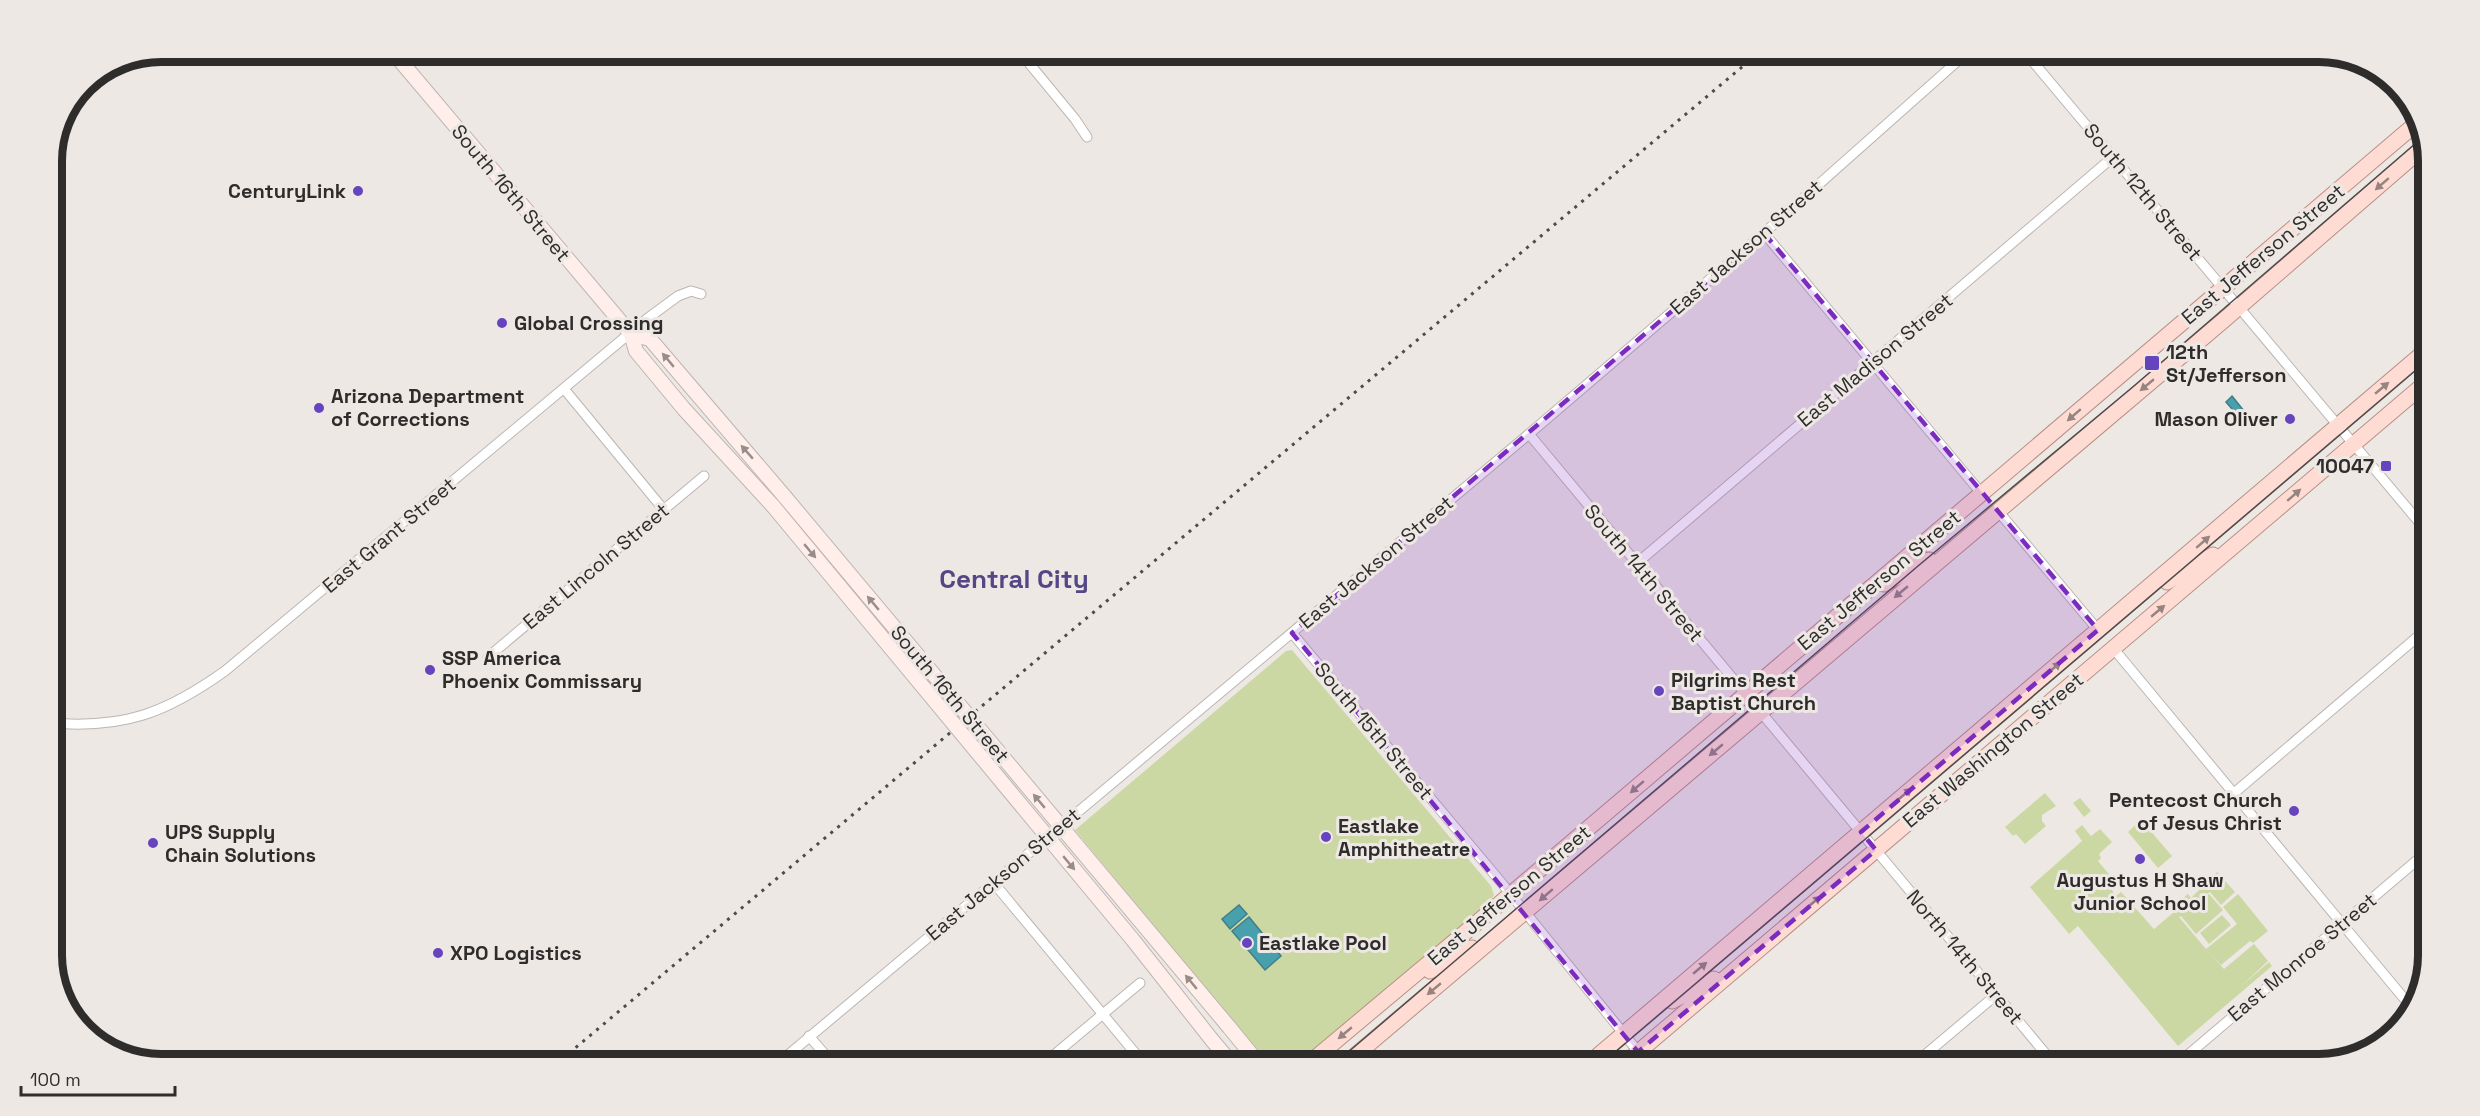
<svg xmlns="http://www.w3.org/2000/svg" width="2480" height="1116" font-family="'Space Grotesk',sans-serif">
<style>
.green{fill:#cbd8a3}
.water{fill:#49a0ad;stroke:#417e86;stroke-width:1.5}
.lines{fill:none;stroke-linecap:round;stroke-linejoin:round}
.minor-casing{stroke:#bcb6b3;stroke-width:11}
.secondary-casing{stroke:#bcb6b3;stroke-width:16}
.primary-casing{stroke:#b69085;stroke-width:17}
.minor{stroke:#fff;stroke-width:9}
.secondary{stroke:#ffeee9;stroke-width:14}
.primary{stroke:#ffdcd3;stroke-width:15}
.tram{stroke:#4e4b4a;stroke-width:1.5}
.rail{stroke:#4e4b4a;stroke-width:3;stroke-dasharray:3 6;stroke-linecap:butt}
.secondary-bridge-casing{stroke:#bcb6b3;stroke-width:16;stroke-linecap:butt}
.secondary-bridge{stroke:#ffeee9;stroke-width:14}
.oneway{fill:#978480}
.oneway2{fill:#978e8a}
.marked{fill:#7b2cbf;fill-opacity:0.2;stroke:#7b2cbf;stroke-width:4.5;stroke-dasharray:12 8;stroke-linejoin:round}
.poi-dot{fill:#6644bd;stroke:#eee8e5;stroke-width:2}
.labels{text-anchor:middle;stroke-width:6;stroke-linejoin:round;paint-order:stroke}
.poi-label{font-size:20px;font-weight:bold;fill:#2f2d2c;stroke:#eee8e5;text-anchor:start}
.street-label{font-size:20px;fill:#2f2d2c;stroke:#eee8e5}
.district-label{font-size:26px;font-weight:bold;fill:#544785;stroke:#eee8e5}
.rim{fill:none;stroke:#2f2d2c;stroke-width:8}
</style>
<rect width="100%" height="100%" fill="#eee8e5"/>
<g class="green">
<path d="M1292,650l199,236 3,9 -4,6 -193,164h-28l-194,-235 211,-179z"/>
<path d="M2045,793l11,13 -14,9v6l4,5 -21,18 -9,-10 -3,2 -8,-9z"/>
<path d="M2080,798l11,13 -7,6 -11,-14z"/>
<path d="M2141,820l31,36 -14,12 -30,-36z"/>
<path d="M2082,825l9,11 9,-7 12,13 -13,12 2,4 -3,3 15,18 -5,5 8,12 5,-4 33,37 26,-22 -3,-4 11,-9 3,4 26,-26 18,20 -14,13 -11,-13 -27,22 26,-20 14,16 -27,24 -15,-18 -2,1 27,32 31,-25 -14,-17 15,-13 30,37 -15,12 -3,-2 -29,24 -13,-14 16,18 30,-25 14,17 -28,26 29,-25 3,4 -94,80 -100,-120 -9,8 -39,-47 52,-46 -7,-10z"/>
<path d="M2222,915l9,10 -22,19 -9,-11z"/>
</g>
<g class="water">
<path d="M2232,396l12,15 -6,5 -12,-14z"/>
<path d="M1239,905l8,9 -17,15 -8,-10z"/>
<path d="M1249,917l32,39 -16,14 -33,-39z"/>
</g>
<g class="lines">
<defs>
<g id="minor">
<path d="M1019,51l56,68 12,18"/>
<path d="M2024,51l405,483"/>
<path d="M1764,233l218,261"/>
<path d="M565,390l99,120"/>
<path d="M1529,434l526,631"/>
<path d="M1998,511l100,119"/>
<path d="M1636,564l477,-407"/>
<path d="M1292,633l208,248 149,184"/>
<path d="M2113,648l299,360"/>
<path d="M488,657l216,-181"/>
<path d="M51,723c73,6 115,-10 174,-52l423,-353 30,-22 13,-5 10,3"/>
<path d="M2233,794l196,-167"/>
<path d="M993,882l152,183"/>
<path d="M809,1036l25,29"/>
<path d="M776,1065l753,-631 235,-201 205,-182"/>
<path d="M1042,1065l98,-82"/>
<path d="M1913,1065l83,-70"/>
<path d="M2176,1065l253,-215"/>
</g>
<g id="secondary">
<path d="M392,51l239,283 5,17 48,58 89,97"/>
<path d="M631,334l19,5 135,158"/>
<path d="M1229,1027l31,38"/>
<path d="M1212,1040l21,25"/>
</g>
<g id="primary">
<path d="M2167,582l46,-27"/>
<path d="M1884,584l45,-24"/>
<path d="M1430,971l42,-23"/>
<path d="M1672,1001l42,-22"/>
<path d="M1307,1065l191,-160 920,-783"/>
<path d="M1344,1065l880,-745 202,-175"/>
<path d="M1587,1065l842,-717"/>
<path d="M1623,1065l806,-685"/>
</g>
</defs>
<use href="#minor" class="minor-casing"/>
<use href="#secondary" class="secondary-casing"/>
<use href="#primary" class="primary-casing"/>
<use href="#minor" class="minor"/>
<use href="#secondary" class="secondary"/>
<use href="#primary" class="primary"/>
<g class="tram">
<path d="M1333,1065l585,-499 216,-180 289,-249"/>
<path d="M1600,1065l829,-706"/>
</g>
<path class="rail" d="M555,1065l1206,-1014"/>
<defs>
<g id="secondary-bridge">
<path d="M785,497l444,530"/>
<path d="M773,506l360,434 79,100"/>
</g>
</defs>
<use href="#secondary-bridge" class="secondary-bridge-casing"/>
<use href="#secondary-bridge" class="secondary-bridge"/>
</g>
<defs><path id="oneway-solid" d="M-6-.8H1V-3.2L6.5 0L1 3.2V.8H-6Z" transform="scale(1.5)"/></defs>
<g class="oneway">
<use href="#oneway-solid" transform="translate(2382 184) rotate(139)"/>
<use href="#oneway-solid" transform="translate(2147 385) rotate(140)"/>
<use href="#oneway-solid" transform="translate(2382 388) rotate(-40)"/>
<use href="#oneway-solid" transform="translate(2074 415) rotate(139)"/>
<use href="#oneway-solid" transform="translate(2294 495) rotate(-41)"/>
<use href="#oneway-solid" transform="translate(2203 542) rotate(-41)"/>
<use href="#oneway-solid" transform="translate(1901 592) rotate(140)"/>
<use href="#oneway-solid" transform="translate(2158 611) rotate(-40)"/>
<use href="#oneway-solid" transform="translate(2054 668) rotate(-41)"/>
<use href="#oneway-solid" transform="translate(1716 750) rotate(140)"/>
<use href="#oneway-solid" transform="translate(1637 787) rotate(139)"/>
<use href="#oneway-solid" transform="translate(1905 794) rotate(-40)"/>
<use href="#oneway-solid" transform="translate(1546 895) rotate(139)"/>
<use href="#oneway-solid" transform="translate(1814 902) rotate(-40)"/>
<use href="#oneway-solid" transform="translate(1700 968) rotate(-40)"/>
<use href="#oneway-solid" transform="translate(1434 989) rotate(140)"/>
<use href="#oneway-solid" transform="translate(1345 1033) rotate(140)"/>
</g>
<g class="oneway2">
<use href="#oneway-solid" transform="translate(668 360) rotate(-130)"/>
<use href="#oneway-solid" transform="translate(747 452) rotate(-131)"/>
<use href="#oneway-solid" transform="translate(810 551) rotate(50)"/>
<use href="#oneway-solid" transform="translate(873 603) rotate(-130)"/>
<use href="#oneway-solid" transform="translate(1039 801) rotate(-130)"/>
<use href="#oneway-solid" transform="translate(1069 863) rotate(50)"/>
<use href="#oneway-solid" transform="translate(1191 982) rotate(-130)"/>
</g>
<path class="marked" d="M1764,233l334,397 -237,202 15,18 -238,202 -346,-419z"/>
<g class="poi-dot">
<circle cx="358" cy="191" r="6"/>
<circle cx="502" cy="323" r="6"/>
<rect x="2144" y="355" width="16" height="16" rx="3"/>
<circle cx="319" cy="408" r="6"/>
<circle cx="2290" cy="419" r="6"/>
<rect x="2380" y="460" width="12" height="12" rx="3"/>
<circle cx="430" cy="670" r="6"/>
<circle cx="1659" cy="691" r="6"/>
<circle cx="2294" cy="811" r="6"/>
<circle cx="1326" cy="837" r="6"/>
<circle cx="153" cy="843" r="6"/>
<circle cx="2140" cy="859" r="6"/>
<circle cx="1247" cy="943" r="6"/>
<circle cx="438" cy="953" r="6"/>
</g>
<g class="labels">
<g class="poi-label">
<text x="346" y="198" text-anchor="end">CenturyLink</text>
<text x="514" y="330">Global Crossing</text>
<text x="2166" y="359">12th<tspan x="2166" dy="23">St/Jefferson</tspan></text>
<text x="331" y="403">Arizona Department<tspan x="331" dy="23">of Corrections</tspan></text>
<text x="2278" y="426" text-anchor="end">Mason Oliver</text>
<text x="2374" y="473" text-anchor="end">10047</text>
<text x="442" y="665">SSP America<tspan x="442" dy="23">Phoenix Commissary</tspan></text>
<text x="1671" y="687">Pilgrims Rest<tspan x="1671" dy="23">Baptist Church</tspan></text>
<text x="2282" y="807" text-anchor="end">Pentecost Church<tspan x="2282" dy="23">of Jesus Christ</tspan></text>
<text x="1338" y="833">Eastlake<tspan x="1338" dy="23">Amphitheatre</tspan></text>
<text x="165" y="839">UPS Supply<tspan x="165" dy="23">Chain Solutions</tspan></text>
<text x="2140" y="887" text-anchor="middle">Augustus H Shaw<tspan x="2140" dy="23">Junior School</tspan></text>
<text x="1259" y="950">Eastlake Pool</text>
<text x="450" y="960">XPO Logistics</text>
</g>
<g class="street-label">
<text transform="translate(2143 192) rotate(50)" y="7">South 12th Street</text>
<text transform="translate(511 193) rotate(50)" y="7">South 16th Street</text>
<text transform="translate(1746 247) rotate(-41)" y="7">East Jackson Street</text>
<text transform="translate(2263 254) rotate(-40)" y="7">East Jefferson Street</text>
<text transform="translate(1875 360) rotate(-40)" y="7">East Madison Street</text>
<text transform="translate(389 535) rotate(-40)" y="7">East Grant Street</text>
<text transform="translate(1376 562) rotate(-40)" y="7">East Jackson Street</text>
<text transform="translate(596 566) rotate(-40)" y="7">East Lincoln Street</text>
<text transform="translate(1644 573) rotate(50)" y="7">South 14th Street</text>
<text transform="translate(1879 580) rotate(-40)" y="7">East Jefferson Street</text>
<text transform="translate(950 694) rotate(50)" y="7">South 16th Street</text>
<text transform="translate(1374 731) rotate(50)" y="7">South 15th Street</text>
<text transform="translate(1993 750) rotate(-40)" y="7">East Washington Street</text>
<text transform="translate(1003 874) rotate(-40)" y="7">East Jackson Street</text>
<text transform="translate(1509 895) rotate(-40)" y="7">East Jefferson Street</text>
<text transform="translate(1965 957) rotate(50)" y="7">North 14th Street</text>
<text transform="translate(2302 957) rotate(-40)" y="7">East Monroe Street</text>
</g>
<g class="district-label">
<text x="1014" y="588">Central City</text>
</g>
</g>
<path d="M0 0H2480V1116H0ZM161 62H2319A99 99 0 0 1 2418 161V955A99 99 0 0 1 2319 1054H161A99 99 0 0 1 62 955V161A99 99 0 0 1 161 62Z" fill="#eee8e5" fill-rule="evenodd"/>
<path class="rim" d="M161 62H2319A99 99 0 0 1 2418 161V955A99 99 0 0 1 2319 1054H161A99 99 0 0 1 62 955V161A99 99 0 0 1 161 62Z"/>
<path d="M21 1086v9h154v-9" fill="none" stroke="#2f2d2c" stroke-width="3"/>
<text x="30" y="1086" font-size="18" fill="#2f2d2c" stroke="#eee8e5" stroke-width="4.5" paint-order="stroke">100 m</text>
</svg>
